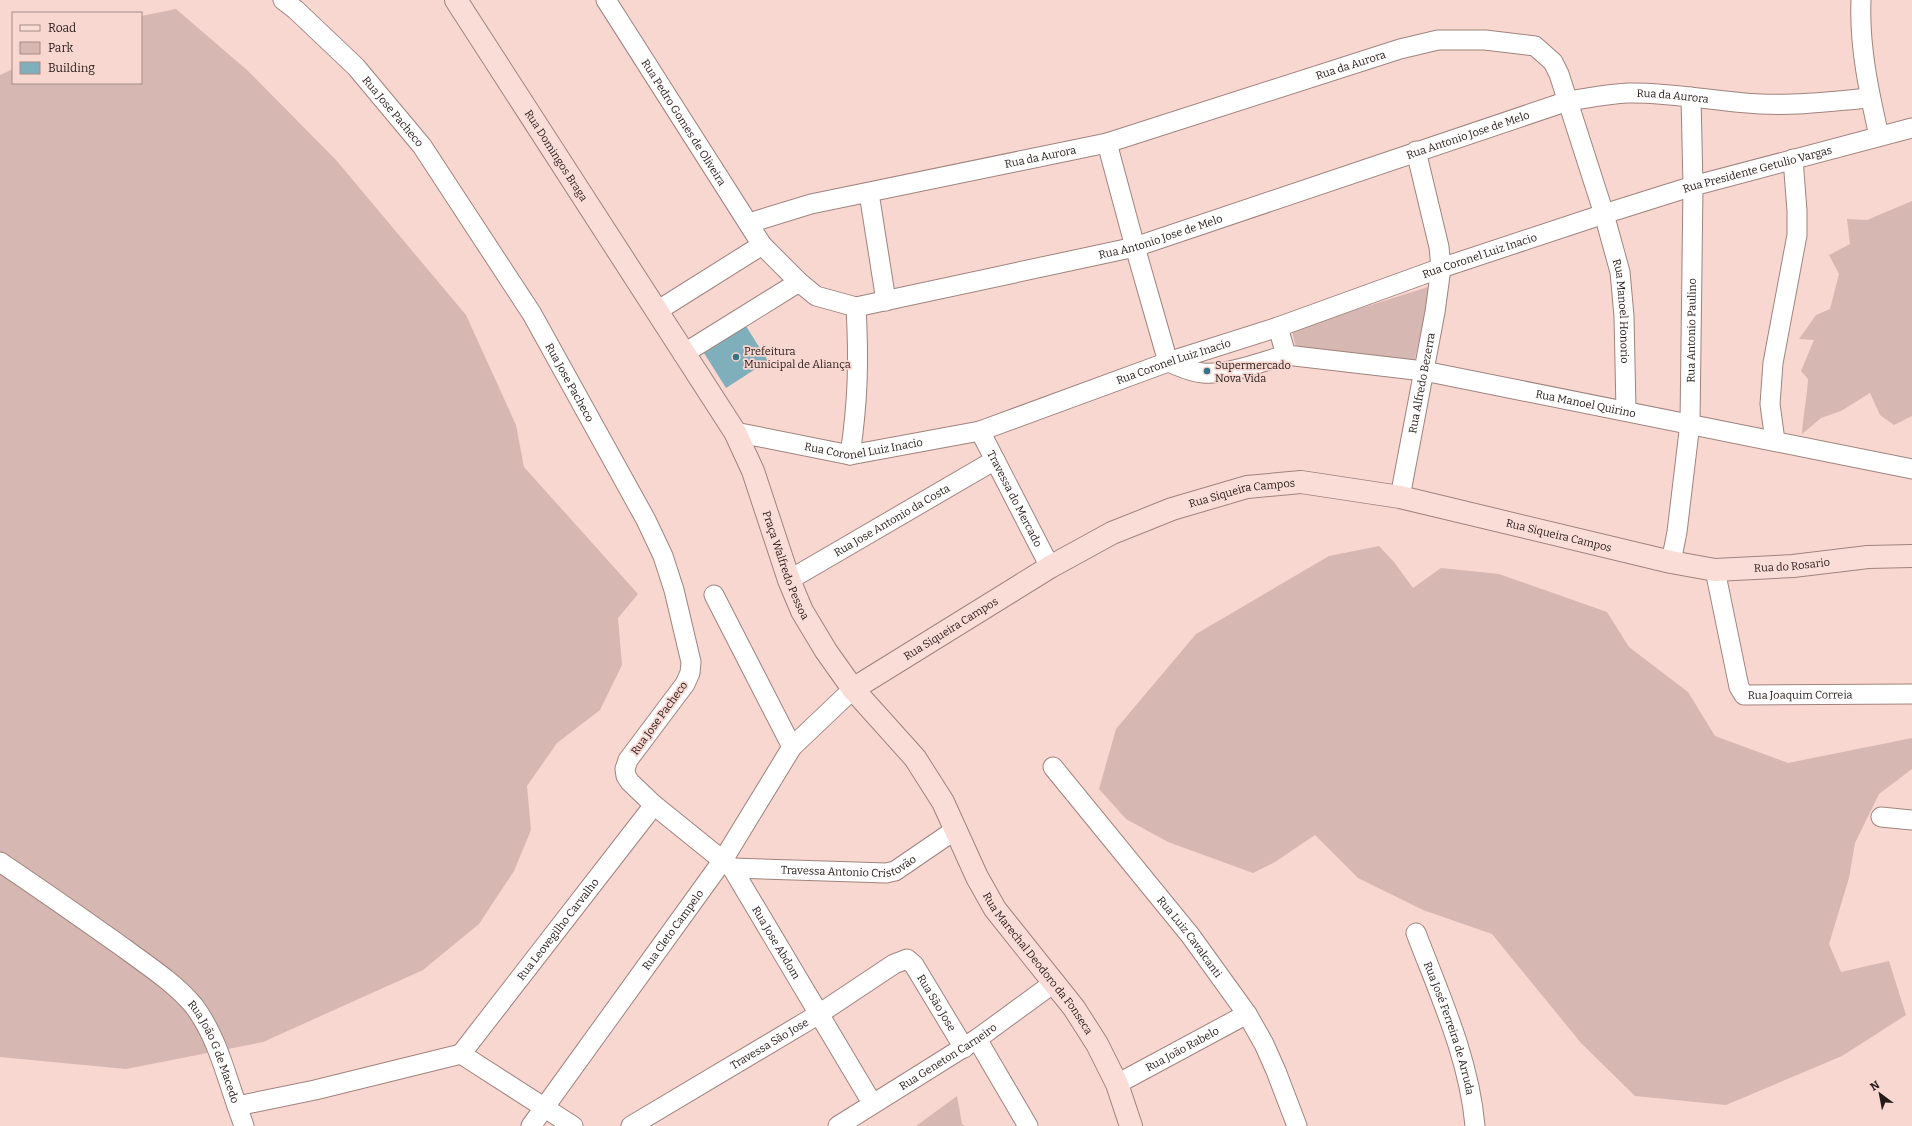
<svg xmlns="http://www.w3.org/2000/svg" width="1912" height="1126" font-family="Bitter,serif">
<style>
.green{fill:#d7b7b1}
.building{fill:#7fafba}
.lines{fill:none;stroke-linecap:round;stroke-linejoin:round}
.street-casing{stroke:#a0837d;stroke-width:21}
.secondary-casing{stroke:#a0837d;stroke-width:24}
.street{stroke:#fff;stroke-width:19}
.secondary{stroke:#fbddd8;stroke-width:22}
.poi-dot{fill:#317685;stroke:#f8d7d1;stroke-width:1.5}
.labels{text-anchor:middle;stroke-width:3.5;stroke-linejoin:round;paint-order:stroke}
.street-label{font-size:11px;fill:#251a18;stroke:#f8d7d1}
.poi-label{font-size:11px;fill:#251a18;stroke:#f8d7d1;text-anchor:start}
</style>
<rect width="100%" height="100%" fill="#f8d7d1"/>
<g class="green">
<path d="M176,9l71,61 89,90 130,155 50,110 8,42 114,127 -20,24 4,47 -22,45 -43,33 -30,43 4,44 -17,41 -35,53 -56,46 -160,72 -137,27 -126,-12v-982l13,-6v14h128v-67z"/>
<path d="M1912,201v215l-18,9 -14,-10 -10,-22 -29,18 -20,7 -19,16c1,-19 5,-36 6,-55l-7,-8 13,-31 -15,-1 17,-24 14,-6 9,-35 -10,-19 21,-11 -3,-25 20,1z"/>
<path d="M1431,286l-17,77 -118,-15 -4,-18z"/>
<path d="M1379,546l15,16 19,26 28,-20 58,6 108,38 22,35 59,45 27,44 73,27 124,-25v31l-33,25 -24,49 -6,35 -20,66 12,28 48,-11 17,54 -64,41 -116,49 -91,-9 -54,-53 -89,-109 -69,-24 -65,-32 -43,-43 -40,27 -22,11 -85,-31 -42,-23 -27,-30 17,-60 80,-95 133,-78z"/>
<path d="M957,1096l5,28 3,2h-49z"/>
</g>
<path class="building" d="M746,326l22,35 -42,27 -22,-35z"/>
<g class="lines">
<defs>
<g id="street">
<path id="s1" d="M283,0l13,10 60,57 66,79 110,168 114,206 17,36 11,34 17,72 -1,11 -5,11 -57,76 -3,9 1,7 4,6 24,23 78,63 140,235"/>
<path id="s2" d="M606,0l156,245 37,37 17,14 40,11 279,-60 433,-146c20,-3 39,-7 60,-8 44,-1 89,9 133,11 36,2 73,-3 109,-6"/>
<path d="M1861,0c-2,46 8,92 18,136"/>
<path d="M1107,143l28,104 33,115c11,4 22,10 35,11 25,2 58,-11 83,-18"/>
<path d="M869,193l17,108"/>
<path id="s3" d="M749,223l62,-19 296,-61 293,-94 38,-9h47l50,6 18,16 6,12 45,140 16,58 4,44 2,94"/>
<path d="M657,311l105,-66"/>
<path id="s4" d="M1278,327l8,28 138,16 488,98"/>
<path d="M683,354l116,-72"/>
<path id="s5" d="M980,431l70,136"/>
<path id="s6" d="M735,432l115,23 130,-24 188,-69 110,-35 163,-59 163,-54 89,-28 219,-58"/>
<path d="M1775,441l-5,-37 3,-41 24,-128v-24l-4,-52"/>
<path d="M850,455c8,-53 9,-95 6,-148"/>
<path id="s7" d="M1400,497l35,-185 6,-44 -2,-21 -23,-96"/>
<path id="s8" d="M1671,562l6,-30 13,-109 3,-237 -2,-89"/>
<path id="s9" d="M1715,570l24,117 5,8 168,-1"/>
<path id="s10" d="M789,580l206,-120"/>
<path d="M714,595l78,152"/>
<path id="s11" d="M1053,767l137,168 57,79 17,30 12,27 21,55"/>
<path d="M1881,817l31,3"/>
<path id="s12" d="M0,862c42,28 83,57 124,86 24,18 51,35 70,58 22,29 31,66 43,100l78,-16 146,-36 112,72"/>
<path id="s13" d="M732,868l154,5 9,-2 60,-41"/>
<path id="s14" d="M1416,933c24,63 53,125 59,193"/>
<path d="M977,1039l51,87"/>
<path id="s15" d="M461,1054l193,-249"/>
<path id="s16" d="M1117,1084l130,-70"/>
<path d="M237,1106l7,20"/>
<path id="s17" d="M531,1126l192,-266 69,-113 61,-58"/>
<path id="s18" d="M631,1126l188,-112 75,-50 13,-5 7,6 50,83"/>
<path id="s19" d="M838,1126l139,-87 78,-57"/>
</g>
<g id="secondary">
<path id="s20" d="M456,0l279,432 18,39 36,109 13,31 24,40 27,38 62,69 28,44 34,75 18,32 79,99 23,36 20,40 14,42"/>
<path id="s21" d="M853,689l197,-122 62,-34 60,-24 75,-22 54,-5 99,15 271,65 44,8 78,-4 75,-9 44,-1"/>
</g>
</defs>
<use href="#street" class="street-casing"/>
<use href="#secondary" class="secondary-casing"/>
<use href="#street" class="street"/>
<use href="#secondary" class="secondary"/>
</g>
<g class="poi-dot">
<circle cx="736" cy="357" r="4"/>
<circle cx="1207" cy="371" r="4"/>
</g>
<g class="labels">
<g class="street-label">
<text dy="4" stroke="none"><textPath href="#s3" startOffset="623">Rua da Aurora</textPath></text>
<text dy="4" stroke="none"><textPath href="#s2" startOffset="1254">Rua da Aurora</textPath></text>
<text dy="4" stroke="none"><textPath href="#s1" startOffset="157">Rua Jose Pacheco</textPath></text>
<text dy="4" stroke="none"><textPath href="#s2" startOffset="145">Rua Pedro Gomes de Oliveira</textPath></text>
<text dy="4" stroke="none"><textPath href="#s2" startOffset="1043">Rua Antonio Jose de Melo</textPath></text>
<text dy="4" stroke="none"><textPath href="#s20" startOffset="185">Rua Domingos Braga</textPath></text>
<text dy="4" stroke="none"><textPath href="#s3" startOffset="299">Rua da Aurora</textPath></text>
<text dy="4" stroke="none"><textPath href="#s6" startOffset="1070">Rua Presidente Getulio Vargas</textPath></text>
<text dy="4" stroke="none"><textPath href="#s2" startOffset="719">Rua Antonio Jose de Melo</textPath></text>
<text dy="4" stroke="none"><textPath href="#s6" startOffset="779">Rua Coronel Luiz Inacio</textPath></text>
<text dy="4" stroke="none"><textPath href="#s3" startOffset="1095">Rua Manoel Honorio</textPath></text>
<text dy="4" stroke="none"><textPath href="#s8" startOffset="233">Rua Antonio Paulino</textPath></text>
<text dy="4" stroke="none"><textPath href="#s6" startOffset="455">Rua Coronel Luiz Inacio</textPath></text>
<text dy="4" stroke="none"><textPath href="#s1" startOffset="481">Rua Jose Pacheco</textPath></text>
<text dy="4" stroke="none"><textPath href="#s7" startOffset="116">Rua Alfredo Bezerra</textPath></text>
<text dy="4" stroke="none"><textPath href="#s4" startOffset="333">Rua Manoel Quirino</textPath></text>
<text dy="4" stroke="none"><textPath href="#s6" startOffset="131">Rua Coronel Luiz Inacio</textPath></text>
<text dy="4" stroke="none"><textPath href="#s21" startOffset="439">Rua Siqueira Campos</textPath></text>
<text dy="4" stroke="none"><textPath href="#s5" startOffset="76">Travessa do Mercado</textPath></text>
<text dy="4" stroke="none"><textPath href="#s10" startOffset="119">Rua Jose Antonio da Costa</textPath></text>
<text dy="4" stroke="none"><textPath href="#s21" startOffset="763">Rua Siqueira Campos</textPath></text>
<text dy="4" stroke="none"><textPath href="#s20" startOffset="657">Praça Walfredo Pessoa</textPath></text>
<text dy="4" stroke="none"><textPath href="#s21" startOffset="1000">Rua do Rosario</textPath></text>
<text dy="4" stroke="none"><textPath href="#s21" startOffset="115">Rua Siqueira Campos</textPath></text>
<text dy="4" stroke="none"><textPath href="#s9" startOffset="185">Rua Joaquim Correia</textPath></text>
<text transform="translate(659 718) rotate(-54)" y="4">Rua Jose Pacheco</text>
<text dy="4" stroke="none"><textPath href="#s13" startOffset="118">Travessa Antonio Cristovão</textPath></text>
<text dy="4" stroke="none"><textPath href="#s15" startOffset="158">Rua Leovegilho Carvalho</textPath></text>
<text dy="4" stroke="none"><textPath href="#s17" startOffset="242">Rua Cleto Campelo</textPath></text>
<text dy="4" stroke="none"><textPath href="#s11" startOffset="218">Rua Luiz Cavalcanti</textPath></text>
<text dy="4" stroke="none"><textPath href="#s1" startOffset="1150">Rua Jose Abdom</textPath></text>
<text dy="4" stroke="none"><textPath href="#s20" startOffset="1132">Rua Marechal Deodoro da Fonseca</textPath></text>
<text dy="4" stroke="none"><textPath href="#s18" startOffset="376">Rua São Jose</textPath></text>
<text dy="4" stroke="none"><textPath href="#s14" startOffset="101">Rua José Ferreira de Arruda</textPath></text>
<text dy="4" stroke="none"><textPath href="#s18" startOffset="161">Travessa São Jose</textPath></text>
<text dy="4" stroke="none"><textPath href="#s16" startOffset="74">Rua João Rabelo</textPath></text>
<text dy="4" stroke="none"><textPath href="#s12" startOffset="292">Rua João G de Macedo</textPath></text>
<text dy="4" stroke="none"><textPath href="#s19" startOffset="130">Rua Geneton Carneiro</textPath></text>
</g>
<g class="poi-label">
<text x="744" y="355">Prefeitura<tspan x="744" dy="13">Municipal de Aliança</tspan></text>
<text x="1215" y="369">Supermercado<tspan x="1215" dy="13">Nova Vida</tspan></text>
</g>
</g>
<rect x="12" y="12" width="130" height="72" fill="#f8d7d1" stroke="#a48b87"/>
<rect x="20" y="25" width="20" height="6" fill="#fbddd8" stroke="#a48b87"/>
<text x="48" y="32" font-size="12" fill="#251a18">Road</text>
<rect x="20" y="42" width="20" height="12" fill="#d7b7b1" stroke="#a48b87"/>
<text x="48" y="52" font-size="12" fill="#251a18">Park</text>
<rect x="20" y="62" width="20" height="12" fill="#7fafba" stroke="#a48b87"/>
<text x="48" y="72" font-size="12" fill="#251a18">Building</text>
<g transform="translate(1880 1094) rotate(328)" stroke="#f8d7d1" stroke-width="3" paint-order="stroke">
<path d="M0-3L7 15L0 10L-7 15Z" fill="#251a18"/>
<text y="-6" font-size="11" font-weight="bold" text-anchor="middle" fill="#251a18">N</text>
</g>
</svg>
